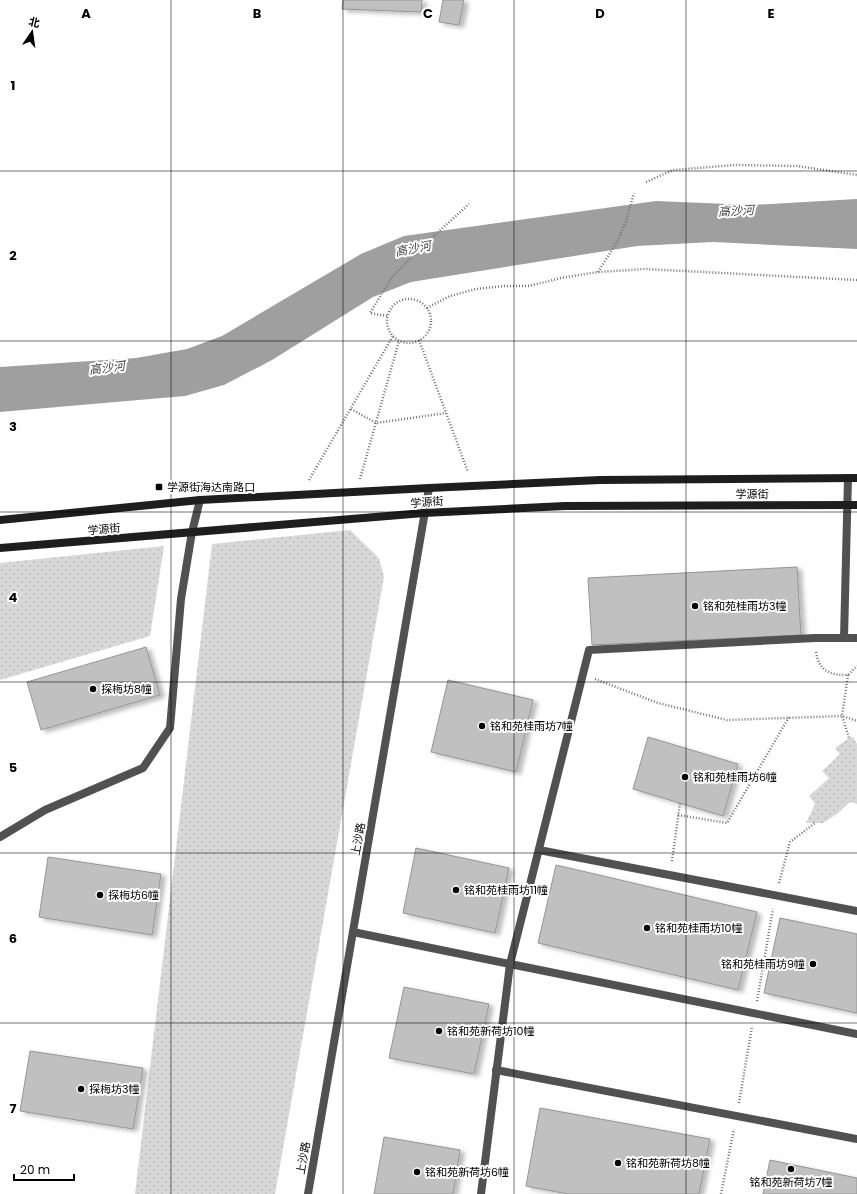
<svg xmlns="http://www.w3.org/2000/svg" width="857" height="1194" font-family="Poppins,'Noto Sans SC',sans-serif">
<style>
.grass{fill:url(#grass-dots)}
.water{fill:#9f9f9f}
.building{fill:#c0c0c0;stroke:#959595;filter:url(#shadow)}
.lines{fill:none;stroke-linecap:round;stroke-linejoin:round}
.path{stroke:#737373;stroke-width:2.5;stroke-dasharray:1 2;stroke-linecap:butt}
.minor{stroke:#515151;stroke-width:8}
.tertiary{stroke:#515151;stroke-width:8}
.secondary{stroke:#1e1e1e;stroke-width:8}
.grid{fill:none;stroke:#000;stroke-width:1;stroke-opacity:0.55}
.poi-dot{fill:#000;stroke:#fff;stroke-width:1.5}
.labels{text-anchor:middle;stroke-width:4;stroke-linejoin:round;paint-order:stroke}
.poi-label{font-size:11px;fill:#000;stroke:#fff;text-anchor:start}
.street-label{font-size:11px;fill:#000;stroke:#fff}
.water-label{font-size:12px;font-style:italic;fill:#404040;stroke:#fff}
.grid-label{font-size:13px;text-anchor:middle;font-weight:bold;fill:#000;stroke:#fff;stroke-width:4;stroke-linejoin:round;paint-order:stroke}
</style>
<defs>
<pattern id="grass-dots" width="8" height="8" patternUnits="userSpaceOnUse"><rect width="8" height="8" fill="#d8d8d8"/><path d="M2 2h.1M6 6h.1" fill="none" stroke="#b8b8b8" stroke-width="1.8" stroke-linecap="round"/></pattern>
<filter id="shadow"><feDropShadow dx="4.5" dy="2.5" stdDeviation="2" flood-color="#0004"/></filter>
</defs>
<rect width="100%" height="100%" fill="#fff"/>
<g class="grass">
<path d="M350,530l29,28 5,19 -109,617h-140l77,-650z"/>
<path d="M164,546l-14,90 -150,44v-117z"/>
<path d="M853,737l4,7v60l-7,-2 -13,12 -14,9h-17l9,-19 -6,-8 20,-18 -7,-7 18,-17 -5,-6 14,-10z"/>
</g>
<path class="water" d="M857,199v50l-144,-7 -76,4 -226,36 -38,15 -101,63 -48,25 -39,11 -185,16v-45l136,-9 51,-9 35,-13 139,-82 43,-18 252,-35 96,4z"/>
<g class="building">
<path d="M343,0h79l-1,12 -79,-3z"/>
<path d="M443,0h21l-5,25 -20,-3z"/>
<path d="M797,567l4,68 -209,10 -4,-67z"/>
<path d="M146,647l14,48 -119,35 -14,-48z"/>
<path d="M448,680l85,20 -17,72 -85,-20z"/>
<path d="M648,737l90,27 -15,52 -90,-27z"/>
<path d="M416,848l93,20 -14,65 -92,-20z"/>
<path d="M48,857l113,17 -9,61 -113,-18z"/>
<path d="M556,865l201,47 -19,78 -200,-47z"/>
<path d="M780,918l77,16v79l-93,-20z"/>
<path d="M404,987l85,17 -15,70 -85,-16z"/>
<path d="M30,1051l113,17 -10,61 -113,-18z"/>
<path d="M540,1108l170,31 -11,55h-131l-42,-8z"/>
<path d="M384,1137l76,13 -7,44h-79z"/>
<path d="M770,1160l87,18v16h-94z"/>
</g>
<g class="lines">
<g class="path">
<path d="M646,182l27,-12 62,-5 62,1 60,9"/>
<path d="M598,272l19,-30 10,-24 7,-25"/>
<circle cx="409" cy="321" r="22"/>
<path d="M427,308l23,-12 26,-7 28,-3h25l32,-8 37,-6 47,-3 212,11"/>
<path d="M387,316l-17,-3 22,-36 30,-30 47,-43"/>
<path d="M419,340l49,132"/>
<path d="M351,409l25,14 70,-10"/>
<path d="M360,479l39,-138"/>
<path d="M309,480l84,-144"/>
<path d="M816,652c3,20 15,23 32,23l9,-9"/>
<path d="M848,675l-6,41 7,22"/>
<path d="M595,679l63,24 69,17 115,-4 15,5"/>
<path d="M678,815l49,8 62,-106"/>
<path d="M672,861l8,-58"/>
<path d="M779,883l11,-41 25,-19"/>
<path d="M757,1001l16,-92"/>
<path d="M739,1103l13,-76"/>
<path d="M721,1194l13,-65"/>
</g>
<g class="minor">
<path d="M844,638h13"/>
<path d="M0,837l45,-27 98,-42 27,-40 11,-129 11,-67 8,-32"/>
<path d="M539,850l318,61"/>
<path d="M353,932l157,32 79,-314 226,-12h29l4,-160"/>
<path d="M496,1070l361,69"/>
<path d="M481,1194l29,-230 347,70"/>
</g>
<path class="tertiary" d="M308,1194l121,-706"/>
<g class="secondary">
<path d="M0,520l200,-20 229,-12 171,-8 257,-2"/>
<path d="M0,548l424,-35 141,-7 292,-1"/>
</g>
</g>
<path class="grid" d="M171,0v1194M343,0v1194M514,0v1194M686,0v1194M0,171h857M0,341h857M0,512h857M0,682h857M0,853h857M0,1023h857"/>
<g class="poi-dot">
<rect x="155" y="483" width="8" height="8" rx="2"/>
<circle cx="695" cy="606" r="4"/>
<circle cx="93" cy="689" r="4"/>
<circle cx="482" cy="726" r="4"/>
<circle cx="685" cy="777" r="4"/>
<circle cx="456" cy="890" r="4"/>
<circle cx="100" cy="895" r="4"/>
<circle cx="647" cy="928" r="4"/>
<circle cx="813" cy="964" r="4"/>
<circle cx="439" cy="1031" r="4"/>
<circle cx="81" cy="1089" r="4"/>
<circle cx="618" cy="1163" r="4"/>
<circle cx="791" cy="1169" r="4"/>
<circle cx="417" cy="1172" r="4"/>
</g>
<g class="labels">
<g class="poi-label">
<text x="167" y="491">学源街海达南路口</text>
<text x="703" y="610">铭和苑桂雨坊3幢</text>
<text x="101" y="693">探梅坊8幢</text>
<text x="490" y="730">铭和苑桂雨坊7幢</text>
<text x="693" y="781">铭和苑桂雨坊6幢</text>
<text x="464" y="894">铭和苑桂雨坊11幢</text>
<text x="108" y="899">探梅坊6幢</text>
<text x="655" y="932">铭和苑桂雨坊10幢</text>
<text x="805" y="968" text-anchor="end">铭和苑桂雨坊9幢</text>
<text x="447" y="1035">铭和苑新荷坊10幢</text>
<text x="89" y="1093">探梅坊3幢</text>
<text x="626" y="1167">铭和苑新荷坊8幢</text>
<text x="425" y="1176">铭和苑新荷坊6幢</text>
<text x="791" y="1186" text-anchor="middle">铭和苑新荷坊7幢</text>
</g>
<g class="street-label">
<text x="752" y="498">学源街</text>
<text transform="translate(427 502) rotate(-4)" y="4">学源街</text>
<text transform="translate(104 529) rotate(-5)" y="4">学源街</text>
<text transform="translate(358 839) rotate(-80)" y="4">上沙路</text>
<text transform="translate(303 1158) rotate(-80)" y="4">上沙路</text>
</g>
<g class="water-label">
<text transform="translate(736 211) rotate(-3)" y="4">高沙河</text>
<text transform="translate(413 249) rotate(-11)" y="4">高沙河</text>
<text transform="translate(107 368) rotate(-7)" y="4">高沙河</text>
</g>
</g>
<g class="grid-label">
<text x="86" y="18">A</text>
<text x="257" y="18">B</text>
<text x="428" y="18">C</text>
<text x="600" y="18">D</text>
<text x="771" y="18">E</text>
<text x="13" y="90">1</text>
<text x="13" y="260">2</text>
<text x="13" y="431">3</text>
<text x="13" y="602">4</text>
<text x="13" y="772">5</text>
<text x="13" y="943">6</text>
<text x="13" y="1113">7</text>
</g>
<g transform="translate(32 32) rotate(13)" stroke="#ffffff" stroke-width="3" paint-order="stroke">
<path d="M0-3L7 15L0 10L-7 15Z" fill="#000000"/>
<text y="-6" font-size="11" font-weight="bold" text-anchor="middle" fill="#000000">北</text>
</g>
<path d="M14 1174v6h60v-6" fill="none" stroke="#000000" stroke-width="2"/>
<text x="20" y="1174" font-size="12" fill="#000000" stroke="#ffffff" stroke-width="3" paint-order="stroke">20 m</text>
</svg>
